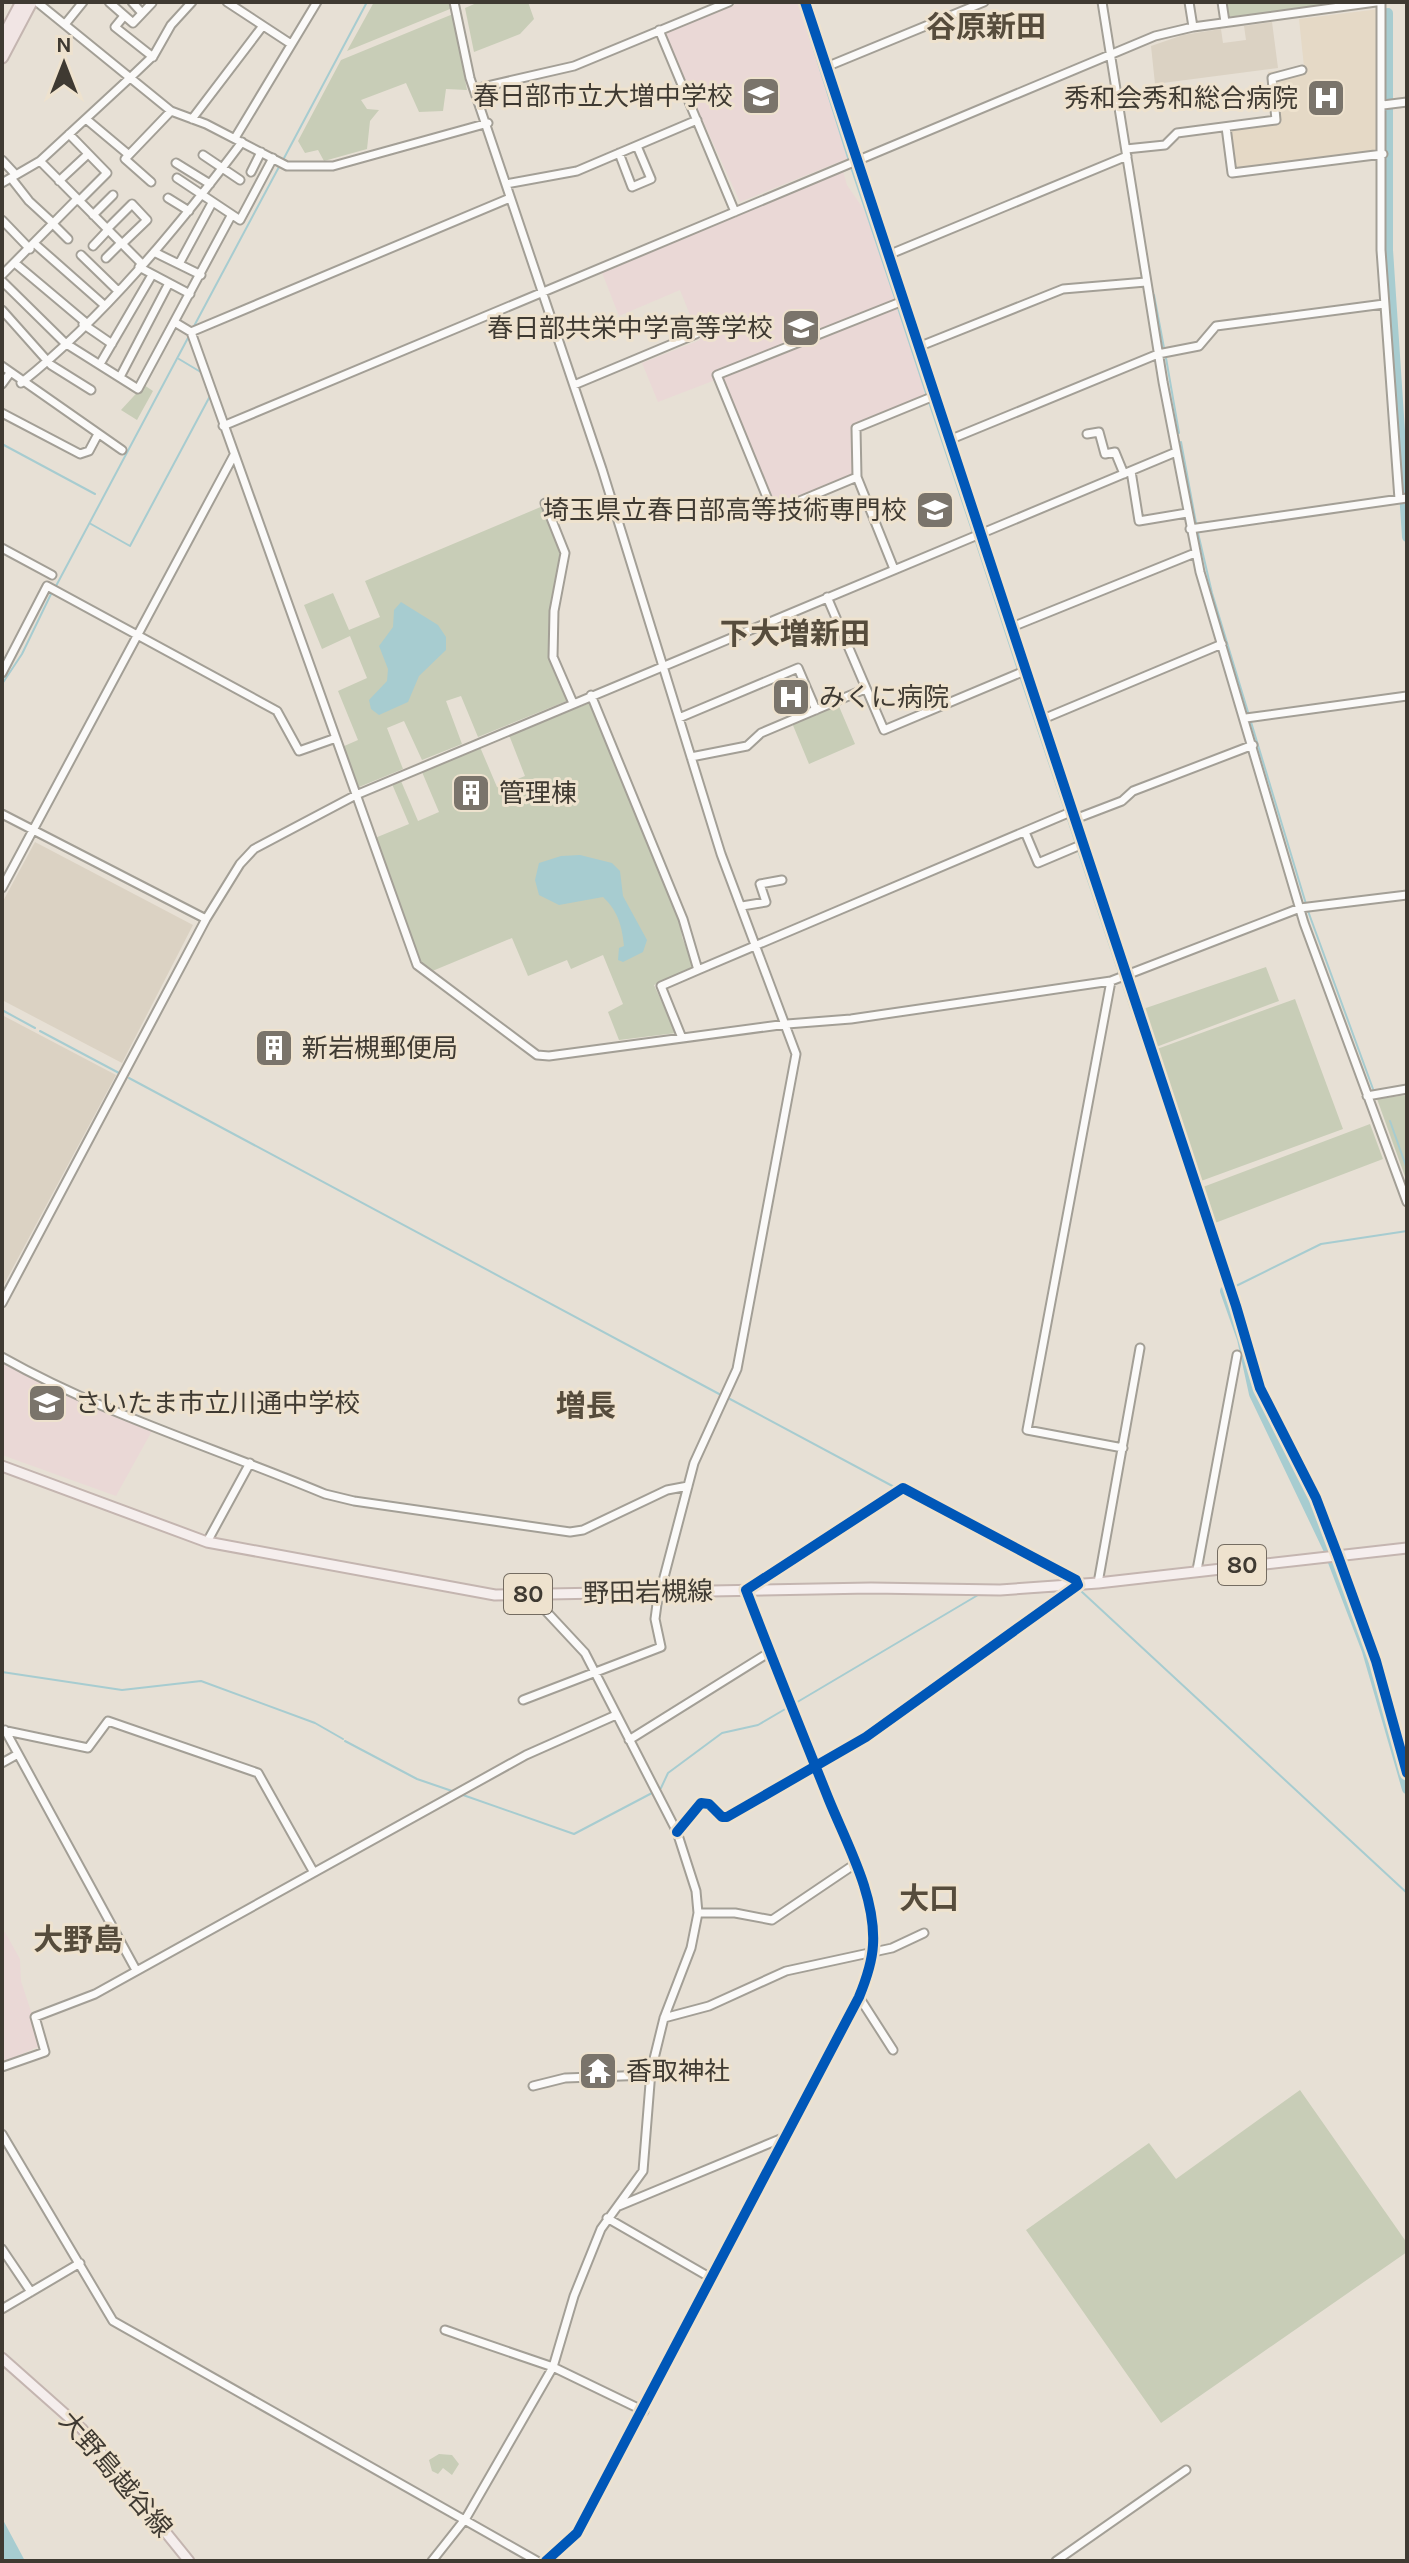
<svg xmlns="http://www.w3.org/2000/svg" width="1409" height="2563" font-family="Karla,'Noto Sans JP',sans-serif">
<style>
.built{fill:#e5d9c6}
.industrial{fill:#dbd2c3}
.education{fill:#ead8d6}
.green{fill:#c8cdb7}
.water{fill:#a7ccd0}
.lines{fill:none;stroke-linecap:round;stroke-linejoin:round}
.stream{stroke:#a7ccd0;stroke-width:2}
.river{stroke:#a7ccd0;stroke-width:10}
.minor-casing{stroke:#a39f96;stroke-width:11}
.major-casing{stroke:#c4b5b0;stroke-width:13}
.highway-casing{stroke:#c4b5b0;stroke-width:15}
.minor{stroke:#fbfaf9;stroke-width:7}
.major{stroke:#f5eeed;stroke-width:9}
.highway{stroke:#f1e5e4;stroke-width:11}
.cycleway-casing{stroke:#eee2ce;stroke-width:15}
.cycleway{stroke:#0057b8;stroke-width:10}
.labels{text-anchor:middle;stroke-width:6;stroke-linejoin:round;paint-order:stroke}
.shield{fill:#eee2ce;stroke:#746c61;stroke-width:2}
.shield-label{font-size:24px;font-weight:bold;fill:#3f3a32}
.poi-label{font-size:26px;fill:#3f3a32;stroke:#eee2ce;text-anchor:start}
.street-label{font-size:26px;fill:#3f3a32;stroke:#eee2ce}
.quarter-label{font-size:30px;font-weight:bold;fill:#564c3c;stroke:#eee2ce}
</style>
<rect width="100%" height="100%" fill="#e7e0d5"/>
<path class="built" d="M 1379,9 L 1380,150 L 1235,169 L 1231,129 L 1275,124 L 1268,72 L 1304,67 L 1299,19 Z"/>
<path class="industrial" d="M 1272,22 L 1278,68 L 1155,84 L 1151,46 L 1183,35 L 1221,29 L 1223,43 L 1246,40 L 1244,26 Z
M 35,842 L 193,925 L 122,1063 L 2,1000 L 2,903 Z
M 2,1015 L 116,1075 L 2,1288 Z"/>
<path class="education" d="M 741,2 L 803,2 L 849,158 L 740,202 L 663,34 Z
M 843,171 L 847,185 L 869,217 L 929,397 L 853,430 L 855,475 L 774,507 L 718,379 L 658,402 L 642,363 L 700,340 L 680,290 L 619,316 L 601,270 Z
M 2,1360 L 31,1376 L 153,1429 L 116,1496 L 2,1455 Z
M 5,1932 L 20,1959 L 21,1981 L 42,2045 L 2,2063 L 2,1934 Z"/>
<path class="green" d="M 374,2 L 450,2 L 450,9 L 347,51 Z
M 479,2 L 528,2 L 534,19 L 520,34 L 474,52 L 465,8 Z
M 1226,2 L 1354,2 L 1228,17 Z
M 453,14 L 467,90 L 446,89 L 443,111 L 419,112 L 406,83 L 361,100 L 367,109 L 379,110 L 370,121 L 367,149 L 324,161 L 318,150 L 305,153 L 298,141 L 341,60 Z
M 144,385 L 153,391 L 137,420 L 121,410 Z
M 543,506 L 564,554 L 552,657 L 569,700 L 478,737 L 461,696 L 446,701 L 462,744 L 422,760 L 404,721 L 387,728 L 403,769 L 359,787 L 342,747 L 358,740 L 338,691 L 367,678 L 350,636 L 322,649 L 304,605 L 333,593 L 349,630 L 380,617 L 365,581 Z
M 590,703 L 680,918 L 682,937 L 694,968 L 654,985 L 676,1033 L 619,1040 L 608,1012 L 623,1004 L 603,955 L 571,969 L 567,960 L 528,976 L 512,938 L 430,972 L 420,963 L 375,838 L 409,824 L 392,784 L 401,781 L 418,821 L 439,812 L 422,772 L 480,747 L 497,787 L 525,776 L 509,735 Z
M 838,704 L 855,744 L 809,764 L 792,723 Z
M 1266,967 L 1279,1001 L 1156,1047 L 1143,1009 Z
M 1295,999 L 1343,1129 L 1201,1181 L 1157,1049 Z
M 1407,1095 L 1407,1182 L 1377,1099 Z
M 1370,1124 L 1383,1159 L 1215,1223 L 1203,1187 Z
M 1300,2090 L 1407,2243 L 1407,2252 L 1161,2423 L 1026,2230 L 1149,2143 L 1176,2179 Z
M 439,2454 L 452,2455 L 459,2464 L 452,2475 L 443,2468 L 438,2474 L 432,2471 L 429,2460 Z"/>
<path class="water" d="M 401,602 L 438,625 L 446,637 L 446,650 L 419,676 L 408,702 L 379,715 L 371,709 L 369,700 L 387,681 L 388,669 L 379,646 L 393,627 L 394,610 Z
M 580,855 L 612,863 L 620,871 L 623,896 L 647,940 L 643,952 L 623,962 L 618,960 L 619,948 L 624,946 C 622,926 618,911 603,897 L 559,905 L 539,895 L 535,880 L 539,863 L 561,856 Z
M 2,2518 L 25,2561 L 2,2561 Z"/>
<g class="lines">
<path class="stream" d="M 799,2 L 849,161
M 283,160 L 367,2
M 851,167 L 896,301
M 489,211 L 506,203
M 1154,295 L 1164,348
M 898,308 L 927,396
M 193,328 L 280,165
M 1166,358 L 1179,433
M 179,359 L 204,374
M 929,402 L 973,533
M 1181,442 L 1196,523
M 2,444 L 95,494
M 91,524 L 130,546 L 210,396
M 1198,533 L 1212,593 L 1306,904
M 975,539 L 1018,670
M 56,586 L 189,336
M 1020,676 L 1065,810
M 2,684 L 22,654 L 51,594
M 1067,816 L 1076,844
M 1078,850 L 1119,973
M 1308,911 L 1373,1089
M 1121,979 L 1226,1291
M 2,1010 L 35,1028
M 40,1031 L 119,1073
M 129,1078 L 721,1395
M 1390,1121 L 1407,1169
M 1234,1287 L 1321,1244 L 1407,1231
M 730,1399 L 898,1489
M 1027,1558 L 1069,1581
M 1081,1591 L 1407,1893
M 1021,1593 L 1062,1591
M 2,1672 L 122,1690 L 201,1681 L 315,1723 L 343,1739
M 794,1704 L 978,1595 L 990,1594
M 345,1741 L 417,1779 L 452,1791
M 661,1788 L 668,1773 L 722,1733 L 758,1725 L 787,1708
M 463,1795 L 574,1834 L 652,1793"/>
<path class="river" d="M 1388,13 L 1388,250 L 1407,537
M 1225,1291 L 1242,1339 L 1254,1394 L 1330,1553
M 1333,1562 L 1367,1651 L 1407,1789"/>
<defs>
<path id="minor" d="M 37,2 L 171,111 L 206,124 L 287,166 L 333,166 L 488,123
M 109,2 L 133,23 L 152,3
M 132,2 L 142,13
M 227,2 L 291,44
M 454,2 L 470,78 L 602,469 L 721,854 L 796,1054 L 737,1369 L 694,1463 L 657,1604 L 655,1619 L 661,1647 L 523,1700
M 805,2 L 1236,1306 L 1260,1388 L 1316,1498 L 1338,1556 L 1376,1661 L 1407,1773
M 1102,2 L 1163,382 L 1200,572 L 1304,923 L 1407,1202
M 1189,2 L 1193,27
M 1222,2 L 1225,22
M 1381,2 L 1381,250 L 1399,499
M 124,16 L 115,27 L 153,57
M 66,23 L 83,2
M 659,30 L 735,212
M 826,67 L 984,2
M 474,89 L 574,66 L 729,2
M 1383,105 L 1407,102
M 86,119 L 129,155
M 192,119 L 262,27
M 1226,127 L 1232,173 L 1383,154
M 69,134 L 107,173 L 79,201
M 235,138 L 317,2
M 1126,149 L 1165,145 L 1177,133 L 1276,120 L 1272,78 L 1302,70
M 619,153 L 632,187 L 651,179 L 637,146
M 203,155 L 240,180
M 2,160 L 16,175
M 40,161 L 142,264
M 176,163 L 210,184
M 251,172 L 261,152
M 11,178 L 29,201 L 54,224
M 177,178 L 240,220 L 273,158
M 59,181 L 88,154
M 151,182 L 125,159 L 171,111
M 2,183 L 40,161 L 132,76 L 154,55 L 171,25 L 192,2
M 506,184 L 577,171 L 697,120
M 168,198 L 189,211
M 93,215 L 113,195
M 2,220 L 30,249
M 53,224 L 68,239
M 107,229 L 132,204 L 147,220 L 122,244
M 35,244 L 103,304
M 93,246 L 108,230
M 154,252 L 201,275
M 81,255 L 117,290
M 888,255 L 1127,156
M 106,258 L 121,243
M 16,264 L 85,322
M 179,264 L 212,203
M 139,267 L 190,294
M 2,275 L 77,199
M 2,281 L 65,343 L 138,389 L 231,216
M 903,301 L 717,375 L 773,512 L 857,477 L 856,428 L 934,396
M 2,310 L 51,365 L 91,390
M 176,323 L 191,332 L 417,965 L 537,1055 L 549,1056 L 787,1024 L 851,1019 L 1111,981 L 1300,908 L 1407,895
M 83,324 L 112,344
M 191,332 L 510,198
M 918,347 L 1063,289 L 1146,282
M 100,364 L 152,275
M 2,366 L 122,450
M 120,377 L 169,283
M 21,383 C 104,317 178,227 242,142
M 2,384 L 10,373
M 574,385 L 696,334
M 2,413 L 80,454 L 89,451 L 98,434
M 223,426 L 1155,36 L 1193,27 L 1376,2
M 1087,434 L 1099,432 L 1105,454 L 1115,452 L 1124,474
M 949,440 L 1158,354 L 1199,346 L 1216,326 L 1384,304
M 1131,471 L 1139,521 L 1187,513
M 857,477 L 894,569
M 545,503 L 565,553 L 554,611 L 553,657 L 573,703
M 1190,529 L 1407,498
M 2,548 L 52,575
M 827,597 L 884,730 L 1027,670
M 1012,627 L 1195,553
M 2,673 L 47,586 L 277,711 L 299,751 L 336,738
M 591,695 L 683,919 L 698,970 L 661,986 L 682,1038
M 679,718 L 798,668 L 816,710
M 1246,718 L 1407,696
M 1043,719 L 1222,644
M 691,757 L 747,746 L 761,733 L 865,689
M 2,814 L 206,919
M 1075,819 L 1122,801 L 1133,791 L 1253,745
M 1025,832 L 1038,863 L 1083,844
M 2,888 L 234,455
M 742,906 L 766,902 L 760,884 L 782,880
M 698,970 L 1073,811
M 1111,981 L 1027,1430 L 1123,1448
M 1367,1096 L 1407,1089
M 2,1303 L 206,919 L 240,864 L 254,849 L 356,795 L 1176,452
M 2,1357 C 103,1414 218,1449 325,1494 L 354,1501 L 570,1532 L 583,1530 L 667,1490 L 688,1486
M 207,1542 L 250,1463
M 1197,1570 L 1237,1355
M 1098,1583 L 1140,1348
M 2,1730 L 88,1748 L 108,1721 L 258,1773 L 313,1871
M 5,1730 L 136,1970
M 629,1740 L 770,1652
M 2,1763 L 18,1754
M 698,1913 L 735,1913 L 772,1920 L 855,1864
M 859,1997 L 893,2050
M 664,2018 L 709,2006 L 786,1971 L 892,1948 L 924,1933
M 2,2067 L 45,2052 L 35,2017 L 95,1994 L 526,1755 L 616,1715
M 533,2086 L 565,2078 L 650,2075
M 2,2134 L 113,2321 L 537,2561
M 619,2206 L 785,2137
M 607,2218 L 711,2278
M 2,2249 L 31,2292
M 2,2309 L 80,2263
M 445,2330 L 553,2367 L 644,2411
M 432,2561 L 466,2518 L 553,2367 L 574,2296 L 601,2229 L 643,2171 L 651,2071 L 664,2018 L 691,1948 L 698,1913 L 696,1891 L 677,1832 L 585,1653 L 530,1594
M 546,2561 L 577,2533 L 859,1997 C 866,1980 872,1963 873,1945 C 876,1896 847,1844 829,1800 C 801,1730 773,1661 746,1590 L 903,1488 L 1076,1580 L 1078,1585 L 866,1737 L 727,1817 L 722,1817 L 709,1804 L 701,1803 L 677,1832
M 1056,2561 L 1186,2470"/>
<path id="major" d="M 2,1466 L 207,1542 L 495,1595 L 871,1588 L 1000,1590 L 1098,1583 L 1407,1548
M 2,2358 L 82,2429 L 189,2561"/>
<path id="highway" d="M 2,40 L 22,2
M 2,57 L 31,2"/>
</defs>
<use href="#minor" class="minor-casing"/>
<use href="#major" class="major-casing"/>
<use href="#highway" class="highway-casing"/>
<use href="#minor" class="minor"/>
<use href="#major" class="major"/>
<use href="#highway" class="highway"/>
<defs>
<path id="cycleway" d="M 805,2 L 1236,1306 L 1260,1388 L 1316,1498 L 1338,1556 L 1376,1661 L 1407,1773
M 546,2561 L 577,2533 L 859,1997 C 866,1980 872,1963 873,1945 C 876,1896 847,1844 829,1800 C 801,1730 773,1661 746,1590 L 903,1488 L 1076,1580 L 1078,1585 L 866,1737 L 727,1817 L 722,1817 L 709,1804 L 701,1803 L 677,1832"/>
</defs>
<use href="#cycleway" class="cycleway-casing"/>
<use href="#cycleway" class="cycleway"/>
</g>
<defs>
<symbol id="school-square" viewBox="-11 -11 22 22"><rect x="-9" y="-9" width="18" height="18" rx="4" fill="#7a746b" stroke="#eee2ce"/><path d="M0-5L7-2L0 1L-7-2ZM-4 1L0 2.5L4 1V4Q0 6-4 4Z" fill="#fff"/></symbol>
<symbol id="hospital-square" viewBox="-11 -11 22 22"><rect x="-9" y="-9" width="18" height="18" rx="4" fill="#7a746b" stroke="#eee2ce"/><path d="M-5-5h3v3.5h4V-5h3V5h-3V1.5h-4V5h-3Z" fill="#fff"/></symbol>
<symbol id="university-square" viewBox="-11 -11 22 22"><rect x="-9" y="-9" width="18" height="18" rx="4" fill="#7a746b" stroke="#eee2ce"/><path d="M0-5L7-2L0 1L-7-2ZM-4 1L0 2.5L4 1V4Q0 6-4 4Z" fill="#fff"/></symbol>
<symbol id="building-square" viewBox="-11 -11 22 22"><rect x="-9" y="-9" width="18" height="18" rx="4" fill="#7a746b" stroke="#eee2ce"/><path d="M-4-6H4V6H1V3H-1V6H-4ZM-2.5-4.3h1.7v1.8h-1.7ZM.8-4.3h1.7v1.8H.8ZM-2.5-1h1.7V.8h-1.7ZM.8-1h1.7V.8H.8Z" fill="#fff"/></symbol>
<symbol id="temple-square" viewBox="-11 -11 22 22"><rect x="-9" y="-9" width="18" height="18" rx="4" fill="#7a746b" stroke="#eee2ce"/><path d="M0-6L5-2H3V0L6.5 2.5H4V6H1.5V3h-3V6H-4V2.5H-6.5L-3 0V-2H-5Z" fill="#fff"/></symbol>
</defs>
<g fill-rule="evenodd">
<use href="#school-square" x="739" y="74" width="44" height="44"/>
<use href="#hospital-square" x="1304" y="76" width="44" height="44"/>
<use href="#school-square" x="779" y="306" width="44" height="44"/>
<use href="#university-square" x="913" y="488" width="44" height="44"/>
<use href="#hospital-square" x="769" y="675" width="44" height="44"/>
<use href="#building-square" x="449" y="771" width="44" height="44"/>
<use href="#building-square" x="252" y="1026" width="44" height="44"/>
<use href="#school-square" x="25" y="1381" width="44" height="44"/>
<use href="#temple-square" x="576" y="2049" width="44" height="44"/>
</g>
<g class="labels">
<g class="shield">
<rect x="1218" y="1545" width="48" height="40" rx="6"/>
<rect x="504" y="1574" width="48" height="40" rx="6"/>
</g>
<g class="shield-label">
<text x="1242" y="1573">80</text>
<text x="528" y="1602">80</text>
</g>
<g class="poi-label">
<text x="733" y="105" text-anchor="end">春日部市立大増中学校</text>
<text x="1298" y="107" text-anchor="end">秀和会秀和総合病院</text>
<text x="773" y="337" text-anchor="end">春日部共栄中学高等学校</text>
<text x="907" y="519" text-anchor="end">埼玉県立春日部高等技術専門校</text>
<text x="819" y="706">みくに病院</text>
<text x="499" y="802">管理棟</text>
<text x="302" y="1057">新岩槻郵便局</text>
<text x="75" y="1412">さいたま市立川通中学校</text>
<text x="626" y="2080">香取神社</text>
</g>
<g class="street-label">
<text transform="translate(648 1592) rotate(-1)" y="9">野田岩槻線</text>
<text transform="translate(116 2474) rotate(49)" y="9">大野島越谷線</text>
</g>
<g class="quarter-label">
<text x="986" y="37">谷原新田</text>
<text x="795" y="644">下大増新田</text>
<text x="586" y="1416">増長</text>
<text x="929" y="1909">大口</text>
<text x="78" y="1950">大野島</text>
</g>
</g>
<rect width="1409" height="2563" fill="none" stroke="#3f3a32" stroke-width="8"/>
<g transform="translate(64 64)" stroke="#eee2ce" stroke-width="6" paint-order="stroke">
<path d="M0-6L14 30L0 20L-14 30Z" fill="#3f3a32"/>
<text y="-12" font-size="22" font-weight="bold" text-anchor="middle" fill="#3f3a32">N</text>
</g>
</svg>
